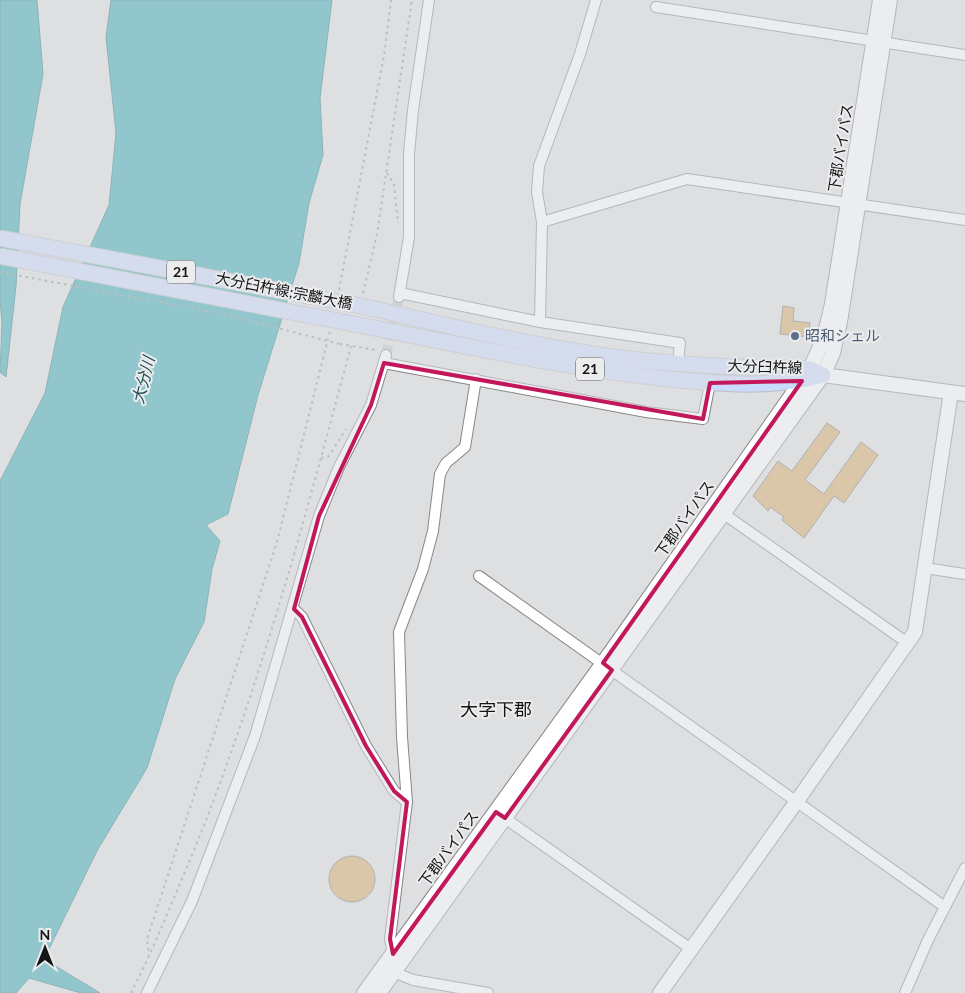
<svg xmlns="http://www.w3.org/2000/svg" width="965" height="993" font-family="Lato,'Noto Sans JP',sans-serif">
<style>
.water{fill:#36acb2;stroke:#2c7f83}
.building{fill:#d8a965;stroke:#797876}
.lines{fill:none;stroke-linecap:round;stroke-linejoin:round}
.street-tunnel{stroke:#bfc1c3;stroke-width:10;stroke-dasharray:10 5;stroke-linecap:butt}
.street-casing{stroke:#868789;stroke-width:12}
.secondary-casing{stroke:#868789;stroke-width:16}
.primary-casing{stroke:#bdbdbe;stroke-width:17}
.path{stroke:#959698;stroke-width:2;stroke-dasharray:2.5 4;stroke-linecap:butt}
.street{stroke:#fff;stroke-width:10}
.secondary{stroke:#fff;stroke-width:14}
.primary{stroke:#cadafb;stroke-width:15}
.primary-bridge-casing{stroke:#bdbdbe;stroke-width:17;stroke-linecap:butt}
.path-bridge{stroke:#959698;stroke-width:2;stroke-dasharray:2.5 4;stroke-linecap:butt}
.primary-bridge{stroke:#cadafb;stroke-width:15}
.marked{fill:none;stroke:#c2185b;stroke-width:4;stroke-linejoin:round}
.service-dot{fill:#5c6f8a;stroke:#ebecee;stroke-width:2}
.labels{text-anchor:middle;stroke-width:4;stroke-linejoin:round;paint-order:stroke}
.shield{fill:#ebecee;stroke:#555657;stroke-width:1}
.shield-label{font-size:14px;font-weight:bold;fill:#151516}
.street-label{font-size:15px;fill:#151516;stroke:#ebecee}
.service-label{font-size:15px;fill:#4e5e75;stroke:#ebecee;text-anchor:start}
.water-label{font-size:16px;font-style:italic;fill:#215255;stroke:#ebecee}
.quarter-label{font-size:18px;fill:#151516;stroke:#ebecee}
</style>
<rect width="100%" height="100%" fill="#dddfe1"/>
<path class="water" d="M 0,0 L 37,0 L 43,74 L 20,204 L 16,286 L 6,377 L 0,372 L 2,322 L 0,301 Z
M 111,0 L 332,0 L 320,98 L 323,155 L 309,203 L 299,263 L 258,395 L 228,514 L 206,525 L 220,541 L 212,569 L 204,622 L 175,679 L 147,768 L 98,849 L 44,959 L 100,993 L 81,993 L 29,978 L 16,993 L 0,993 L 0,481 L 45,393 L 63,307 L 109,205 L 116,133 L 106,37 Z"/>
<path class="building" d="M 783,306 L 794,308 L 793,321 L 810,323 L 809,337 L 780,334 Z
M 827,423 L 840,432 L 805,480 L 824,494 L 861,442 L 878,455 L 844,503 L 834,496 L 804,538 L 782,520 L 784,517 L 770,507 L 768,511 L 753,496 L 778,461 L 792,471 Z
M329 879a23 23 0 1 1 46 0a23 23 0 1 1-46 0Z"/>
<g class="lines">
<path class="street-tunnel" d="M 386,355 L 399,297"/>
<defs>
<path id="street" d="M 656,7 L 965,55
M 542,222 L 687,179 L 965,220
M 400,293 L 540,322 L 680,343 L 678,363
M 399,297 L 409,237 L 409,154 L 413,110 L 429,0
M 540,322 L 542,222 L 537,192 L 539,166 L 580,54 L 596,0
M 384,363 L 646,412 L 703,419 L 710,383
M 724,514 L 909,644
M 925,568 L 965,574
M 479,576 L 945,907
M 294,609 L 302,617 L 366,746 L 394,791 L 407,802
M 499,814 L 691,949
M 393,954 L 390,939 L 407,802 L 402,737 L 399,632 L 423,569 L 433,531 L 440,474 L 446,463 L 465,447 L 476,379
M 394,972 L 413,980 L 488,993
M 147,993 L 192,901 L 255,736 L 319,516 L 339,467 L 371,405 L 386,355
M 905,993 L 928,940 L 965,868"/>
<path id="secondary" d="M 823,375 L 965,394
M 364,993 L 603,663 L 810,369 L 824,338 L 832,304 L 880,0
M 379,993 L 823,375 L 833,353 L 840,322 L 890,0
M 660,993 L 797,801 L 915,632 L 951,392"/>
<path id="primary" d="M 361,306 C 447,325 534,347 621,358 C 684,366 747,367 810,369 L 823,375
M 359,325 C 462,345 565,368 669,379 C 721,384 772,389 823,375"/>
</defs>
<use href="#street" class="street-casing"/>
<use href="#secondary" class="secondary-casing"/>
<use href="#primary" class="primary-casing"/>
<path class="path" d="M 387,173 L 394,184 L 398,223
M 339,290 L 384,56 L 391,0
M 363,293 L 377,234 L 412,0
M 340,344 L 376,350
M 321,458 L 329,456 L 346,429
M 149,957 L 147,939 L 277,542 L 330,331
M 131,993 C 150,956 166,917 182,879 C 255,707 303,526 351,346"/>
<use href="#street" class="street"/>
<use href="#secondary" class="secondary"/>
<use href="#primary" class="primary"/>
<defs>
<path id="primary-bridge" d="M 0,238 L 361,306
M 0,256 L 359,325"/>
</defs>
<use href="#primary-bridge" class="primary-bridge-casing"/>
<path class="path-bridge" d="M 0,272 L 227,315 L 340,344"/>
<use href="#primary-bridge" class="primary-bridge"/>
</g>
<path d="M0 0H965V993H0ZM 384,363 L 703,419 L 710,383 L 802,381 L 603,663 L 612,670 L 505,818 L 496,812 L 393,954 L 390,939 L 407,802 L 394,791 L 366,746 L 302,617 L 294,609 L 319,516 L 371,405 Z" fill="#dddfe1" fill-opacity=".55" fill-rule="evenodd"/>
<path class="marked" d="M 384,363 L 703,419 L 710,383 L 802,381 L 603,663 L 612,670 L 505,818 L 496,812 L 393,954 L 390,939 L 407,802 L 394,791 L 366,746 L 302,617 L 294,609 L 319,516 L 371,405 Z"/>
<circle class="service-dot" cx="795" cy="336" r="5"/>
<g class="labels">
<g class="shield">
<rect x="167" y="260.5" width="28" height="23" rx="4"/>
<rect x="576" y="357.5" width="28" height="23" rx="4"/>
</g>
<g class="shield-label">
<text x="181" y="277">21</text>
<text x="590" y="374">21</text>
</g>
<g class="street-label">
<text transform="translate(841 148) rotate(-81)" y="5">下郡バイパス</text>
<text transform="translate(284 291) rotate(11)" y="5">大分臼杵線;宗麟大橋</text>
<text transform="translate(765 367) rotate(2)" y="5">大分臼杵線</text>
<text transform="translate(685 519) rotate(-55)" y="5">下郡バイパス</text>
<text transform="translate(449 849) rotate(-54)" y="5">下郡バイパス</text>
</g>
<g class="service-label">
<text x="805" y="341">昭和シェル</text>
</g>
<g class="water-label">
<text transform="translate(143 380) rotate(-76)" y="6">大分川</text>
</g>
<g class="quarter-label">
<text x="496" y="716">大字下郡</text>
</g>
</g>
<g transform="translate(45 948)" stroke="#ebecee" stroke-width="4" paint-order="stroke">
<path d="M0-4L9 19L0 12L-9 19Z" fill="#151516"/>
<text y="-8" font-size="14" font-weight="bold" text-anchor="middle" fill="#151516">N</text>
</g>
</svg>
